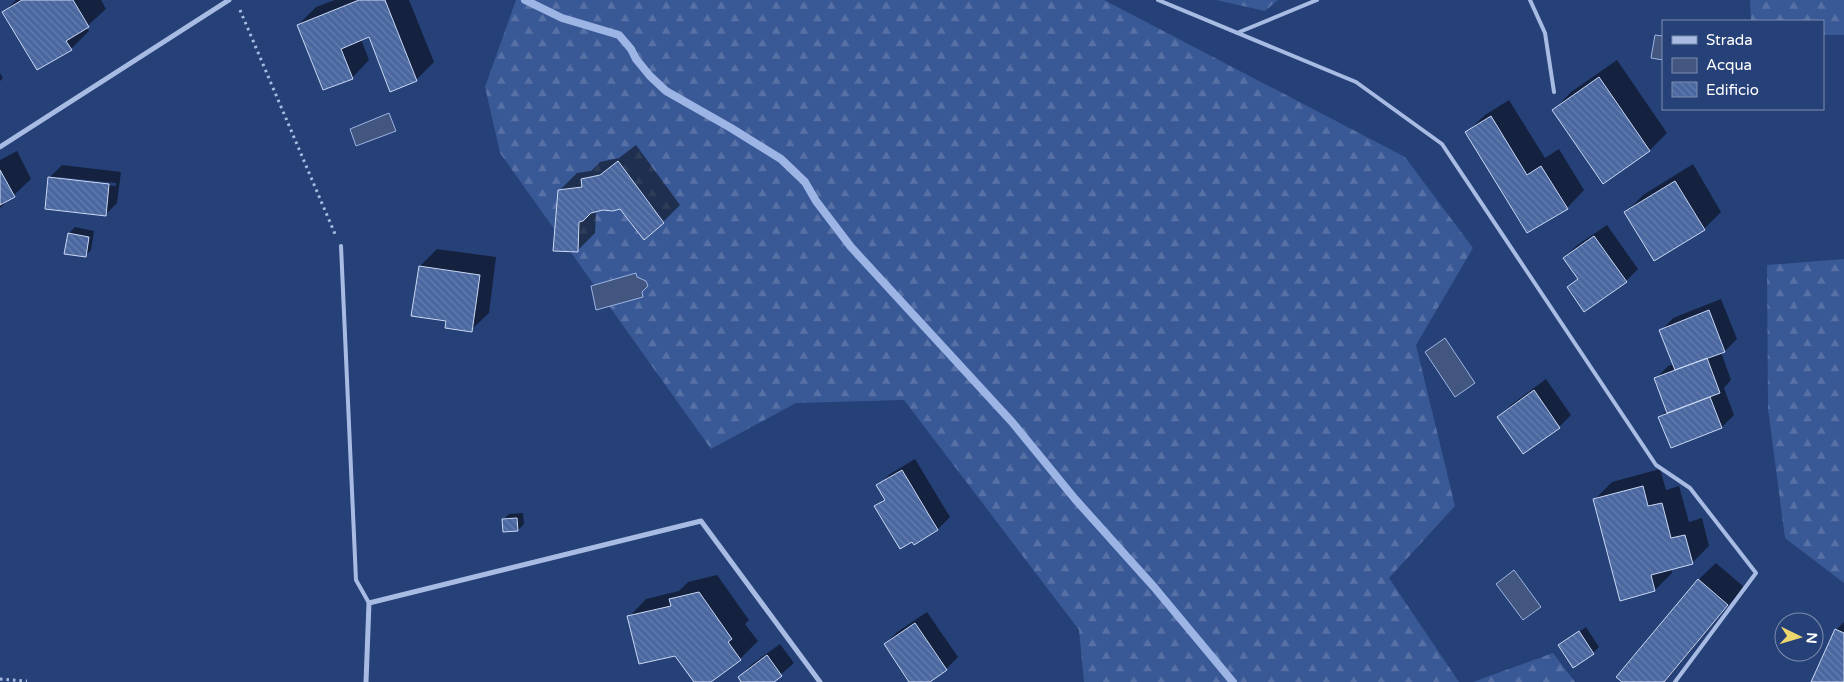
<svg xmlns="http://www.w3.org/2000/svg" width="1844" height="682" font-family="'Varela Round',sans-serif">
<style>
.forest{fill:url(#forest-firs)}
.water{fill:#42567f;stroke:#9cb5e4}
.shadow{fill:#0007;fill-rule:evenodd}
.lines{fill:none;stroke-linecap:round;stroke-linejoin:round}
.stream{stroke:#9cb5e4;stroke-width:8}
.building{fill:url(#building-back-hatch);stroke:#cad8f3}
.path{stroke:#a8bce3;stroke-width:3;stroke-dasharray:2.5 4;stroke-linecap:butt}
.service{stroke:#a8bce3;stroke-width:4}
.minor{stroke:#a8bce3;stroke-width:5}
</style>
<defs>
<pattern id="forest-firs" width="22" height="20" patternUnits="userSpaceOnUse" patternTransform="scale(1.25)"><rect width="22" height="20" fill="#395896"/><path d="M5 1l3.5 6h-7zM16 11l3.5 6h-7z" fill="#5771a6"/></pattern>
<pattern id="building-back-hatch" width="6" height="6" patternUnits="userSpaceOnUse" patternTransform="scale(1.25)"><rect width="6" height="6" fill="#4a67a0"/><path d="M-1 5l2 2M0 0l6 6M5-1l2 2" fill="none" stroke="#657eae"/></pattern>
</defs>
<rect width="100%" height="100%" fill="#264078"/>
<path class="forest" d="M 516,0 L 1104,0 L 1405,157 L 1473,248 L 1416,345 L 1455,506 L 1389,578 L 1459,682 L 1084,682 L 1079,630 L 904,400 L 796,403 L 711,449 L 500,153 L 485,87 Z
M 1216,0 L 1278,0 L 1265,11 Z
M 1750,0 L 1844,0 L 1844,35 L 1823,35 L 1823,21 L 1751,21 Z
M 1844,259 L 1844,583 L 1785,538 L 1768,409 L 1767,265 Z
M 1553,653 L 1575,682 L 1473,682 Z"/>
<path class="water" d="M 1655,35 L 1663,36 L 1663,60 L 1651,58 Z
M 389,113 L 396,131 L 356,146 L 350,129 Z
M 636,273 L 637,277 L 646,281 L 648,286 L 642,292 L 643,297 L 596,310 L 591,286 Z
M 1445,338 L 1475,383 L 1455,397 L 1425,352 Z
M 1514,570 L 1541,607 L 1523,620 L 1496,584 Z"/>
<path class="shadow" d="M 16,0 L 101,0 L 106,9 L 86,27 L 89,31 L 71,49 L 38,68 L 4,12 Z
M 335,0 L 409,0 L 434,62 L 416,80 L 370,36 L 361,39 L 369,60 L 352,78 L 298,25 L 316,7 Z
M 1617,60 L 1667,133 L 1650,150 L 1604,182 L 1554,110 L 1571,92 Z
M 0,73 L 3,78 L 0,81 Z
M 1509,100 L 1545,158 L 1559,149 L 1584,190 L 1567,208 L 1467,132 L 1485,115 Z
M 636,145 L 680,205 L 663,222 L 621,207 L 596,210 L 595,233 L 577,251 L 559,191 L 577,173 L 591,171 L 600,162 L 619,158 Z
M 17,151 L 31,179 L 0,208 L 0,160 Z
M 1693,164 L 1721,212 L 1704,229 L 1626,212 L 1643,195 Z
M 62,165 L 121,172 L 117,203 L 105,215 L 49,178 ZM 58,177 L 116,183 L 116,186 L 58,179 Z
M 1607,225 L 1638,269 L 1626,281 L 1569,287 L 1578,278 L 1564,258 L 1576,246 Z
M 75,227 L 94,231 L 91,250 L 85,256 L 69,233 Z
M 437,249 L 496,257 L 489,313 L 471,330 L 447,319 L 420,266 Z
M 1721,299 L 1737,339 L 1725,351 L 1721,352 L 1731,380 L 1724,388 L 1734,415 L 1722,427 L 1672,447 L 1660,418 L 1667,410 L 1656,378 L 1668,366 L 1674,364 L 1661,331 L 1673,318 Z
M 1546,379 L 1571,415 L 1559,427 L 1499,417 L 1511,405 Z
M 915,459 L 950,517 L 938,529 L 876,507 L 885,498 L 878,486 L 890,474 Z
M 1660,469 L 1666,490 L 1679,486 L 1689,522 L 1702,518 L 1709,546 L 1692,563 L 1671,569 L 1672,573 L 1655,590 L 1594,500 L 1612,482 Z
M 523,513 L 524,524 L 518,530 L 504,531 L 503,520 L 509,514 Z
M 1716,563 L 1744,587 L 1665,682 L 1624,682 L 1698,580 Z
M 717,575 L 749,620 L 745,624 L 758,641 L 740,659 L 709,682 L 695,682 L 675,654 L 629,617 L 646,599 L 679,591 L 688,582 Z
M 927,612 L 958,657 L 946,669 L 928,682 L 911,682 L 885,644 L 897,632 Z
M 1844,622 L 1844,682 L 1812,682 L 1836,630 Z
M 1586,627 L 1599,647 L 1593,653 L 1560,645 Z
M 780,644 L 794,663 L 772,682 L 743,682 L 739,677 L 751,665 Z"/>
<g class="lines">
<path class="stream" d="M 525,0 L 562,18 L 619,35 L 631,49 L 636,59 L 650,76 L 666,91 L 731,128 L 781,159 L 805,182 L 816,201 L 851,247 L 1012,422 L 1075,499 L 1154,587 L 1233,682"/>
</g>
<path class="building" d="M 22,0 L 73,0 L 89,27 L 66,41 L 72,50 L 37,70 L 2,12 Z
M 359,0 L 385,0 L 417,81 L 390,92 L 369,37 L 341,49 L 353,79 L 323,90 L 297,25 Z
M 1599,77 L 1650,151 L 1603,184 L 1552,110 Z
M 1491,116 L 1527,175 L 1541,166 L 1568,209 L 1527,233 L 1465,132 Z
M 618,161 L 664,223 L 644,240 L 620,209 L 613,211 L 603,210 L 591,213 L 583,221 L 579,222 L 578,252 L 553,251 L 558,190 L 582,187 L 581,179 L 600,175 Z
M 0,170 L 15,197 L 0,205 Z
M 48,177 L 109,184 L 106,216 L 45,209 Z
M 1675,181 L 1705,230 L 1654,261 L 1624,212 Z
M 68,233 L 89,237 L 86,257 L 64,254 Z
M 1594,236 L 1627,282 L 1584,312 L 1567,287 L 1578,279 L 1563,258 Z
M 419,266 L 480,275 L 472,332 L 445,328 L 446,321 L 411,316 Z
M 1709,310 L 1725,352 L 1675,370 L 1659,330 Z
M 1707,358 L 1720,393 L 1667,413 L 1654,378 Z
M 1534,390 L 1560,428 L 1523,454 L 1497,417 Z
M 1710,397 L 1722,428 L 1671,448 L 1658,417 Z
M 902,470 L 938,530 L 914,545 L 912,542 L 900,549 L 874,506 L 885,500 L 876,485 Z
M 1643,486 L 1648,506 L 1662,503 L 1671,538 L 1685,535 L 1693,564 L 1651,575 L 1655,591 L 1620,601 L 1593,499 Z
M 517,518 L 518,531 L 503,532 L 502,519 Z
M 1698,579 L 1728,605 L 1664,682 L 1622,682 L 1616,677 Z
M 699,592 L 732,639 L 728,642 L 741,660 L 711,682 L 694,682 L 675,656 L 639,664 L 627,616 L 671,606 L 669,599 Z
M 915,623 L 947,670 L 930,682 L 909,682 L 884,644 Z
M 1835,629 L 1844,633 L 1844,682 L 1811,682 Z
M 1579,631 L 1594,654 L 1573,668 L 1558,645 Z
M 767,655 L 782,676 L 774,682 L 741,682 L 738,677 Z"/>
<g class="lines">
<path class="path" d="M 240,10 L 335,234
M 0,679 L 27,681"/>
<path class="service" d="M 1158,0 L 1356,82 L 1442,144 L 1656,465 L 1690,488 L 1756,573 L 1675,682
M 1530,0 L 1545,33 L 1554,92
M 1237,33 L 1317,0
M 341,246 L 356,580 L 369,603"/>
<path class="minor" d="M 0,147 L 229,0
M 366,682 L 369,603 L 701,521 L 820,682"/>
</g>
<rect x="1662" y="20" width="162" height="90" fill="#264078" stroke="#7d8cae"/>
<rect x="1672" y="36" width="25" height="8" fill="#a8bce3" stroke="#7d8cae"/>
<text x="1706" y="45" font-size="15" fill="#ffffff">Strada</text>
<rect x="1672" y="58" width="25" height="15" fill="#42567f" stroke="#7d8cae"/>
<text x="1706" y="70" font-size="15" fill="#ffffff">Acqua</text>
<rect x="1672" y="82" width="25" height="15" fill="url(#building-back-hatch)" stroke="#7d8cae"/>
<text x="1706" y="95" font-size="15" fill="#ffffff">Edificio</text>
<g transform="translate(1799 637) rotate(95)"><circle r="24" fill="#264078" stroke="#7d8cae"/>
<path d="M0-4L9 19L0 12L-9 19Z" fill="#ecd66d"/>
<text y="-8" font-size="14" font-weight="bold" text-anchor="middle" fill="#ffffff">N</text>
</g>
</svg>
